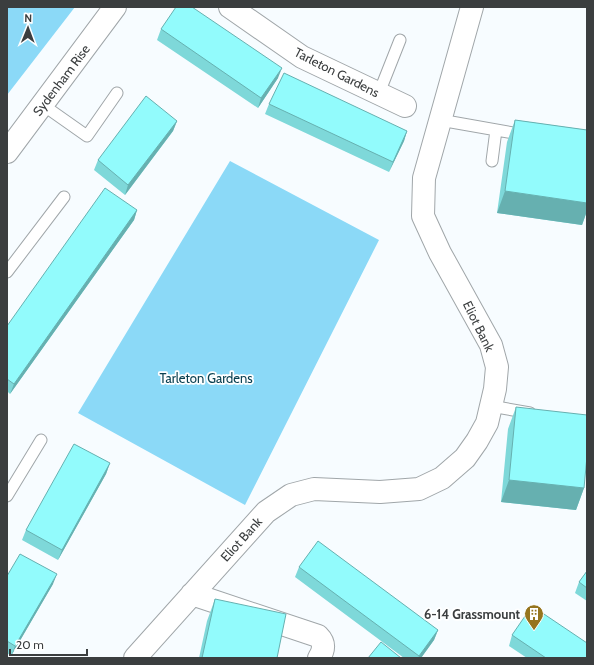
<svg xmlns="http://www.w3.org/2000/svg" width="594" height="665" font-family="Cabin,sans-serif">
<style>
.green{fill:#8bd9f7}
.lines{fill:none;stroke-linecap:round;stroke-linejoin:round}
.lane-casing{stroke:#a0a6a9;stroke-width:13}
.street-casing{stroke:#a0a6a9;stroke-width:24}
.lane{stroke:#fff;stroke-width:11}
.street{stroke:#fff;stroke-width:22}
.wall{fill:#7ed8d9}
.shaded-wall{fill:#66b0b0}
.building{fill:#92fbfc;stroke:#66b0b0}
.labels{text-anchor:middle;stroke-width:3.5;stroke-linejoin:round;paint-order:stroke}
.street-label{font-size:13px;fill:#3b3e3f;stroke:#fff}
.park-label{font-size:13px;fill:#094051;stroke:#fff}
.poi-label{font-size:13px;font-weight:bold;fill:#3b3e3f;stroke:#fff;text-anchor:end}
</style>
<rect width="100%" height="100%" fill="#f7fcff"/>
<path class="green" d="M 7,7 L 75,7 L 7,95 Z
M 230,161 L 379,240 L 245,505 L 78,413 Z"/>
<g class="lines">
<defs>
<path id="lane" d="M 379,93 L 400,40
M 43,105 L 87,136 L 117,93
M 440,120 L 525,135
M 492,161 L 496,130
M 7,272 L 64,197
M 491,406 L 530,413
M 7,496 L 41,440"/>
<path id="street" d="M 230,7 L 302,57 L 405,106
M 7,152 L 115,7
M 192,594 L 318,636 C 325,643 324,650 319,658
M 135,658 L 266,512 L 291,495 L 314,489 L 380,492 L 419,489 L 442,478 L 465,458 L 477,441 L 487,423 L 495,389 L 497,367 L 491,345 L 440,253 L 423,216 L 424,178 L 472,7"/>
</defs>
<use href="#lane" class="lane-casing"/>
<use href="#street" class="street-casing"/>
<use href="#lane" class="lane"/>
<use href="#street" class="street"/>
</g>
<path class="wall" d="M 161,29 L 278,78 L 258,108 L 157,40 Z
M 269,104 L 407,131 L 404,141 L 389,172 L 265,114 Z
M 515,120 L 587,130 L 587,211 L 582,225 L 497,213 L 507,142 Z
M 177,121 L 173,131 L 125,195 L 94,170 L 98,160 Z
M 137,210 L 134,220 L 10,394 L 7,391 L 7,326 Z
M 516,407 L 584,488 L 576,510 L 501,502 L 508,429 Z
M 110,463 L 106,474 L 58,560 L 22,540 L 26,530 Z
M 299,567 L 438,630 L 434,640 L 421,658 L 404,658 L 295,577 Z
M 587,571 L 587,601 L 575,593 L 579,582 Z
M 7,576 L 53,584 L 11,656 L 7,653 Z
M 215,599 L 277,658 L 199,658 L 207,621 Z
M 512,635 L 587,658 L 527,658 L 509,646 Z"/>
<path class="shaded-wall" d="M 282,68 L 278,78 L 258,108 L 261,98 Z
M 177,121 L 173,131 L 125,195 L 128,185 Z
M 407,131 L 404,141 L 389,172 L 393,162 Z
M 505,191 L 587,203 L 587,211 L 582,225 L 497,213 Z
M 137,210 L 134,220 L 10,394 L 14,384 Z
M 110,463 L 106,474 L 58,560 L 62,550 Z
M 509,480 L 584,488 L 576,510 L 501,502 Z
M 57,574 L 53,584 L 11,656 L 15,646 Z
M 438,630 L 434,640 L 421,658 L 418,658 L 419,656 Z"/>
<path class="building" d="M 176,7 L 192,7 L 282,68 L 261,98 L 161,29 Z
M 284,73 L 407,131 L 393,162 L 269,104 Z
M 146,96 L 177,121 L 128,185 L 98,160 Z
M 515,120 L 587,130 L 587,203 L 505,191 Z
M 105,188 L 137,210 L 14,384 L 7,379 L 7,326 Z
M 516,407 L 587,415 L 587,456 L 584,488 L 509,480 Z
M 74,444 L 110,463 L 62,550 L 26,530 Z
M 318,541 L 438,630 L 419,656 L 299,567 Z
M 20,554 L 57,574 L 15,646 L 7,641 L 7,576 Z
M 587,571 L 587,588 L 579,582 Z
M 215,599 L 286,614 L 277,658 L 202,658 Z
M 532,606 L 587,643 L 587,658 L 546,658 L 512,635 Z
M 381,642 L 401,658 L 368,658 Z"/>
<defs>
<symbol id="building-pin" viewBox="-11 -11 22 30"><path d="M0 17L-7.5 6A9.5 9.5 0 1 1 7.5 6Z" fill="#96751e" stroke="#fff"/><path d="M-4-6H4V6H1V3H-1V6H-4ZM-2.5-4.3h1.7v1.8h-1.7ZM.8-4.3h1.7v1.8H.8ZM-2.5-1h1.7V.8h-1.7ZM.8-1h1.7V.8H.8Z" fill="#fff"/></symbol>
</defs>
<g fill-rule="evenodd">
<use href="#building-pin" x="523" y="603" width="22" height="30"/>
</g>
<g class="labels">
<g class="street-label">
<text transform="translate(337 72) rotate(27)" y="5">Tarleton Gardens</text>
<text transform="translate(61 80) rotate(-53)" y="5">Sydenham Rise</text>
<text transform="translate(479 326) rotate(64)" y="5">Eliot Bank</text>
<text transform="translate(241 539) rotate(-48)" y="5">Eliot Bank</text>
</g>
<g class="park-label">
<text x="206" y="383">Tarleton Gardens</text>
</g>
<g class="poi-label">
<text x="520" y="619">6-14 Grassmount</text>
</g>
</g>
<rect width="594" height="665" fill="none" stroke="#3b3e3f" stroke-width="16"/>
<g transform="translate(28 28) rotate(1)" stroke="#ffffff" stroke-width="3" paint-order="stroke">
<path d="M0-3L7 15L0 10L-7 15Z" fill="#3b3e3f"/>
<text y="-6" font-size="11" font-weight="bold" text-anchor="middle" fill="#3b3e3f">N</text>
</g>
<path d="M10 649v6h77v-6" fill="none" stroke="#3b3e3f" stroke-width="2"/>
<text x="16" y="649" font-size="12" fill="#3b3e3f" stroke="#ffffff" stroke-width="3" paint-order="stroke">20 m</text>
</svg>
